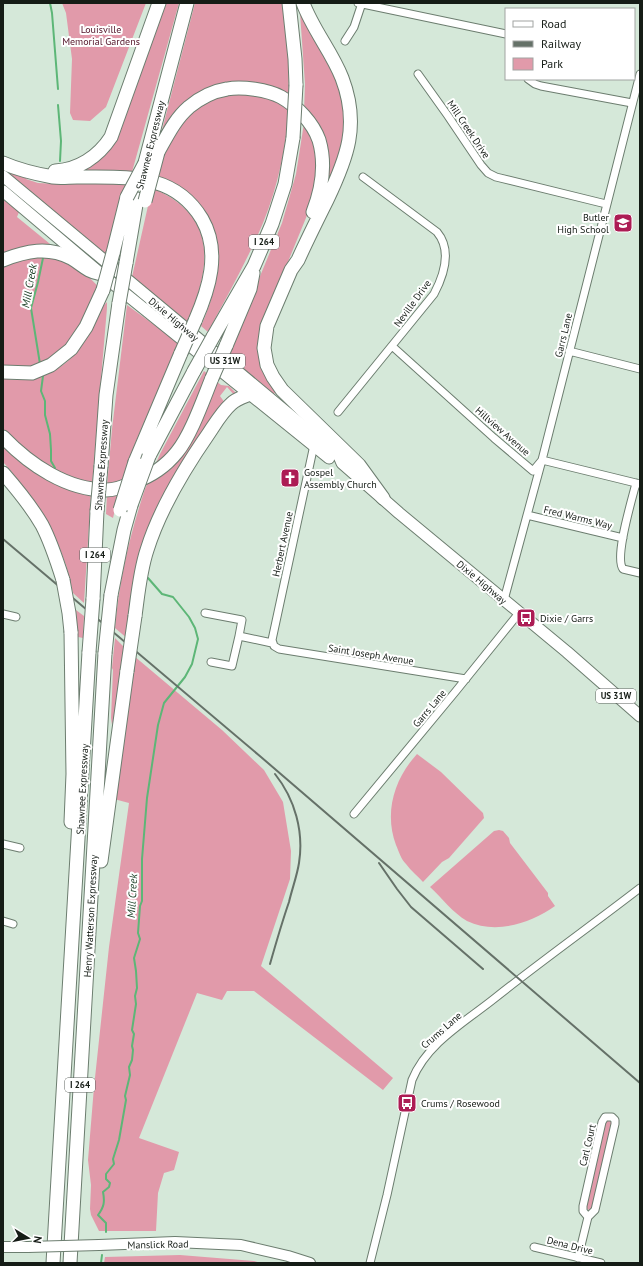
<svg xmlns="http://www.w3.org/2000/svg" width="643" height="1266" font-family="'PT Sans',sans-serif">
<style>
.green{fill:#e19aaa}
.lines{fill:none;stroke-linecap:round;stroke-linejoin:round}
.stream{stroke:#5db677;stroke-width:2}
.minor-casing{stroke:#6c7d6f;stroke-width:9}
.secondary-casing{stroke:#6c7d6f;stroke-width:12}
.primary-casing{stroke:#6c7d6f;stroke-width:13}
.motorway-casing{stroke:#6c7d6f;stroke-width:15}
.minor{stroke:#fff;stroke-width:7}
.secondary{stroke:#fff;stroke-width:10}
.primary{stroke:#fff;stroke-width:11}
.motorway{stroke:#fff;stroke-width:13}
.rail{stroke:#657168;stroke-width:2}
.secondary-bridge-casing{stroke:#6c7d6f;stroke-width:12;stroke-linecap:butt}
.motorway-bridge-casing{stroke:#6c7d6f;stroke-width:15;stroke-linecap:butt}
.secondary-bridge{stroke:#fff;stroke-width:10}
.motorway-bridge{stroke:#fff;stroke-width:13}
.labels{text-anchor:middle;stroke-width:4;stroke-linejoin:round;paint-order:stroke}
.shield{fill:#fff;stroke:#5b605c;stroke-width:1}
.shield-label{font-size:9px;font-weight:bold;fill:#151c16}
.park-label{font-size:10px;fill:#521328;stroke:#fff}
.street-label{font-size:10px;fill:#151c16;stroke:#fff}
.poi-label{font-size:10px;fill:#151c16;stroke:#fff;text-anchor:start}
.water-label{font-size:11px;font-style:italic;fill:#183d23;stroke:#fff}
</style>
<rect width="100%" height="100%" fill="#d5e8d9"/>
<path class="green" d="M 62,3 L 146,3 L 106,107 L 90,121 L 73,120 L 70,113 L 72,59 L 66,13 Z
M 163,3 L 179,3 L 132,172 L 87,170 L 83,169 L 102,155 Z
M 195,3 L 283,3 L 288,44 L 289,98 L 232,84 L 165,131 L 162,130 Z
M 300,13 L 302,13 L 344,92 L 345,141 L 327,186 L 304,111 L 305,84 Z
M 241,92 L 276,100 L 289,108 C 286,147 278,187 263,223 C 247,261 227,296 208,332 L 201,326 C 229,265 227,201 155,175 C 161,162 165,146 172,135 C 187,111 213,94 241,92 Z
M 304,123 L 313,138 L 319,174 L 308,213 L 276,291 L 265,363 L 288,404 L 275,393 L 272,395 L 227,356 L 282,223 L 296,174 Z
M 3,169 L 26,177 L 26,179 L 38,183 L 57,184 L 127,183 L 109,249 L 105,256 L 3,172 Z
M 152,188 C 219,216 211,267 187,323 L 132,277 Z
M 3,199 L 19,212 L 17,217 L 55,248 L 3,255 Z
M 48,255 C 71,262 82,270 99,287 L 70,346 L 36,368 L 3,368 L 3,265 L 13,260 Z
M 107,302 L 107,308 L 92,485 C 57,479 30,454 3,432 L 3,378 C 8,379 13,380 18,380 C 40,380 65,368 77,351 C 85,340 91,328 97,316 L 99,315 L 104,305 Z
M 127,305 L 179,343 L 136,441 L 121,484 L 107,486 L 112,429 Z
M 204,371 L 209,375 L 178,444 L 153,470 L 160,454 Z
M 216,381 L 221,385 L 229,386 L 237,394 L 235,396 L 227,387 L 220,396 L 225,403 L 163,501 L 128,639 L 115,628 C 119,581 130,534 145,489 L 149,480 L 158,476 Z
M 3,444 L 91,494 L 84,603 L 73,593 L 66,565 L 56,539 L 11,471 L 3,462 Z
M 119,493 L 113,518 L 106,514 L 107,494 Z
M 76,610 L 84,616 L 83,638 L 78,637 Z
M 115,638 L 126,649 L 118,705 L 112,725 L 111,718 L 113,670 L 112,668 Z
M 134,656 L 222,730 L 264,770 L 283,802 L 291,851 L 290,879 L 261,966 L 393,1078 L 383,1090 L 254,991 L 227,991 L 222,1000 L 197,993 L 139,1138 L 179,1152 L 174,1170 L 164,1173 L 158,1193 L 156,1231 L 99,1231 L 91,1215 L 90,1209 L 91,1185 L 88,1160 L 94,1087 L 109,947 L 129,803 L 114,799 Z
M 417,754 L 441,772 L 483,813 L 484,818 L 449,858 L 442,862 L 423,882 C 418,876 411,871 406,864 C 401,859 399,852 396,845 C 384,813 394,779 417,754 Z
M 499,830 L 503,831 L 509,838 L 510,843 L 548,893 L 548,896 L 555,906 C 531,923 496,935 467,921 C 453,913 442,898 430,887 L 494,831 Z
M 607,1120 L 610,1121 L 612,1124 L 592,1209 L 589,1210 L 586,1208 L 605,1122 Z
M 180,1255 L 254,1261 L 261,1263 L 104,1263 L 105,1257 Z"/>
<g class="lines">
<path class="stream" d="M 50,3 L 52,13 L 58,89
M 58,105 L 61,141 L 60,161
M 40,364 L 31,308 L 38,282 L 43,258
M 43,376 L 41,391 L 45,401 L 45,415 L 50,434 L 51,450 L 51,461 L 55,468
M 106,1232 L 106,1223 L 98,1215 C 104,1207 105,1202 103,1192 L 109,1187 L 110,1183 L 106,1179 L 106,1174 L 114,1164 L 113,1159 L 119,1140 L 126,1100 L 125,1096 L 130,1075 L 129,1067 L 132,1060 L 133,1050 L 132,1046 L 134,1034 L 132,1030 L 136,1004 L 135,996 L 137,988 L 136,971 L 134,958 L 140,939 L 138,933 L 140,906 L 142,901 L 142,859 L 147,798 L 158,725 L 164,703 L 185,677 L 192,664 L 198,639 L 195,628 L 189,617 L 173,597 L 162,594 L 148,578
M 101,1263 L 102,1255"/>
<defs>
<path id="minor" d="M 358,3 L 506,34
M 345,41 L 354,27 L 362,3
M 418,74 L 448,116 L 481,165 L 488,173 L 496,177 L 606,204
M 528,79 L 535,84 L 541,86 L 632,103
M 392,346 L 494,438 L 533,471 L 542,460 L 640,484
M 569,351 L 640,369
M 338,412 L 434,294 C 444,275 452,250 437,232 L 363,177
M 314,445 L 272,640 L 274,646 L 279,649 L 466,679
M 636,483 C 632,500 614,557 623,569 L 640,573
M 527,515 L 623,538
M 504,600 L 542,460 L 640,74
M 205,613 L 242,620 L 239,636 L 272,643
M 3,614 L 16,617
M 211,662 L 232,666 L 239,636
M 354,814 L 456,691 L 519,613
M 3,844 L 20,848
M 3,921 L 13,924
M 534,1247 L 601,1263
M 578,1258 L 588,1217 L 595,1210 L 615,1124 L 615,1120 L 612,1117 L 605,1117 L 602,1122 L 583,1206 L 583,1211 L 588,1217
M 370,1263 L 387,1195 L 412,1080 C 427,1043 465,1022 495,998 C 543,960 592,925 640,888"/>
<path id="secondary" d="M 99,1245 L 175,1242 L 241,1245 L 288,1256 L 310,1263
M 3,1247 L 28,1247"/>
<path id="primary" d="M 3,176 L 339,456 L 342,463 L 399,513 L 567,652 L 640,716
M 3,191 L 101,274 L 329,458"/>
<path id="motorway" d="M 289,3 L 295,59 L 296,85
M 303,3 C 313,30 332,52 342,78 C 360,125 347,158 327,200 C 317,220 307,240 298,260 L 291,270 L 267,326 L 264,348 L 267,365 L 273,377 L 282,390 L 359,465 L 383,498
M 158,152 C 167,136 175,119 189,107 C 200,98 214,91 227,89 C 242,86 268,90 281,97 C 297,106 313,123 319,140 C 326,164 322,189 313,212
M 3,163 C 19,170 36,174 53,177 C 60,178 69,177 77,177 C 125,178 173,171 202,219 C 221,252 209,289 195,321
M 145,163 L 187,3
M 55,171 C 78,170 98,157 111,137 L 159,3
M 113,253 L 127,197
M 3,260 C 26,251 48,246 71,258 C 83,265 86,271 101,274
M 126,263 L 137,199
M 213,337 L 254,266 L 272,224 L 285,184 L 293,138
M 226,346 L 250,289 L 253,273
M 3,372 L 32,373 L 51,365 L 71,349 L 86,327 L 103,290
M 3,437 C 30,465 67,490 106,490 C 116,490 126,486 135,482 C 152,475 165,467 177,452 C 191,435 203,400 212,378
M 149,456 L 194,371
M 135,462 L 181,353
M 101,466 L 106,395 L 119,303
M 3,473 C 17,489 31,506 42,525 C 51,542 57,561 63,580
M 111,595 L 124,530 L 131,505
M 93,599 L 97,511
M 135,616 C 138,594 140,571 147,550 C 160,508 184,469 209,433 C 215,424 222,412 231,404 C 236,399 243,397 250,394
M 71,822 L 73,774 L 71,632
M 101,861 L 127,671
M 53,1263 L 89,652
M 70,1263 L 105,653"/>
</defs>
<use href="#minor" class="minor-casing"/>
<use href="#secondary" class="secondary-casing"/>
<use href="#primary" class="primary-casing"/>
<use href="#motorway" class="motorway-casing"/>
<use href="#minor" class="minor"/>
<use href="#secondary" class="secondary"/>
<use href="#primary" class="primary"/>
<use href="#motorway" class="motorway"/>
<path class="rail" d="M 3,539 L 261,757 L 640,1083
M 379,863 L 397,889 L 411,907 L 483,969
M 270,964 C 276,943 282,922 289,902 C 292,889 297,876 299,863 C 304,832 295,799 275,774"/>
<defs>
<path id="secondary-bridge" d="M 28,1247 L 99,1245"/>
<path id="motorway-bridge" d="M 293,138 L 296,85
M 127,197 L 145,163
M 145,201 L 158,152
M 103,290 L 113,253
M 119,303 L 126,263
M 181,353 L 195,321
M 194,371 L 213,337
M 212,378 L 226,346
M 131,505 L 149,456
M 120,510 L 135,462
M 97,511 L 101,466
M 63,580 L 69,613 L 71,632
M 89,652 L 93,599
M 105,653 L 111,595
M 127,671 L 135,616"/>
</defs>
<use href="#secondary-bridge" class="secondary-bridge-casing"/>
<use href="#motorway-bridge" class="motorway-bridge-casing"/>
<use href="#secondary-bridge" class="secondary-bridge"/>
<use href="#motorway-bridge" class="motorway-bridge"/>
</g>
<defs>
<symbol id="school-square" viewBox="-11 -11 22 22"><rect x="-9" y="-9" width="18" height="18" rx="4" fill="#ac1c54" stroke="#fff"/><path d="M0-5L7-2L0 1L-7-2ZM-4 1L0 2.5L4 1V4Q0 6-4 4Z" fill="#fff"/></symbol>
<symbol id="church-square" viewBox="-11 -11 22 22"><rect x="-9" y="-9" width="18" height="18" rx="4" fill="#ac1c54" stroke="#fff"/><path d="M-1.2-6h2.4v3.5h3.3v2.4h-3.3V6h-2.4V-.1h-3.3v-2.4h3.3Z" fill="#fff"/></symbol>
<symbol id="bus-square" viewBox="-11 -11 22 22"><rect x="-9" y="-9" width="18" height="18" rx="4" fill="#ac1c54" stroke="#fff"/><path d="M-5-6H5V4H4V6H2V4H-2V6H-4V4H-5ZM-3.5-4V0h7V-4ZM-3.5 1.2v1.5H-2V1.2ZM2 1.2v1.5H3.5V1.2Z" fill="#fff"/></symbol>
</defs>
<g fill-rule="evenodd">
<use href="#school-square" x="612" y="212" width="22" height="22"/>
<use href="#church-square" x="279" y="467" width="22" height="22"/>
<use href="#bus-square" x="515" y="607" width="22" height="22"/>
<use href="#bus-square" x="396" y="1092" width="22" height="22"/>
</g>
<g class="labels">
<g class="shield">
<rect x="249" y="235" width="30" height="14" rx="3"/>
<rect x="205" y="354" width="40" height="14" rx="3"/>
<rect x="80" y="548" width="30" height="14" rx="3"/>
<rect x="596" y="689" width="40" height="14" rx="3"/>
<rect x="65" y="1078" width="30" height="14" rx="3"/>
</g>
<g class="shield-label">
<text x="264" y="245">I 264</text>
<text x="225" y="364">US 31W</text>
<text x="95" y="558">I 264</text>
<text x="616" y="699">US 31W</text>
<text x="80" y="1088">I 264</text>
</g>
<g class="park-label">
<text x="101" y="33">Louisville<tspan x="101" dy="12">Memorial Gardens</tspan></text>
</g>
<g class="street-label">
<text transform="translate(469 129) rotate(56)" y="4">Mill Creek Drive</text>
<text transform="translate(150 145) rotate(-76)" y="4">Shawnee Expressway</text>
<text transform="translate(412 303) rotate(-54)" y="4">Neville Drive</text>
<text transform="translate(174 319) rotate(40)" y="4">Dixie Highway</text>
<text transform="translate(563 335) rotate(-76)" y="4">Garrs Lane</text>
<text transform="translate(503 431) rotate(41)" y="4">Hillview Avenue</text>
<text transform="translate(101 465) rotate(-86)" y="4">Shawnee Expressway</text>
<text transform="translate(578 517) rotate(14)" y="4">Fred Warms Way</text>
<text transform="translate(282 544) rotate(-78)" y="4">Herbert Avenue</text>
<text transform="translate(482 582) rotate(40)" y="4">Dixie Highway</text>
<text transform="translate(371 654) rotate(9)" y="4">Saint Joseph Avenue</text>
<text transform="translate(429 708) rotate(-50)" y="4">Garrs Lane</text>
<text transform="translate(82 789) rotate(-87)" y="4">Shawnee Expressway</text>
<text transform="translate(90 916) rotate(-87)" y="4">Henry Watterson Expressway</text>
<text transform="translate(441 1030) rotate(-41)" y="4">Crums Lane</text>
<text transform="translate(587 1145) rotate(-77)" y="4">Carl Court</text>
<text transform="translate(158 1244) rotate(-1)" y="4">Manslick Road</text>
<text transform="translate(570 1245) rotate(14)" y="4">Dena Drive</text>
</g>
<g class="poi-label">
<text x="609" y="221" text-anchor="end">Butler<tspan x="609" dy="12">High School</tspan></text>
<text x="304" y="476">Gospel<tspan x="304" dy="12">Assembly Church</tspan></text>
<text x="540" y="622">Dixie / Garrs</text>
<text x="421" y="1107">Crums / Rosewood</text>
</g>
<g class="water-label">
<text transform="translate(29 286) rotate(-80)" y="4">Mill Creek</text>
<text transform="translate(132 896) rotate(-87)" y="4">Mill Creek</text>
</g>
</g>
<rect width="643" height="1266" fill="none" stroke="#151c16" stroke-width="8"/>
<rect x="505" y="8" width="130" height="72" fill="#ffffff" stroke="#a1a4a2"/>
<rect x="513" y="21" width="20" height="6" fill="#ffffff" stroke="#a1a4a2"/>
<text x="541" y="28" font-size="12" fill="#151c16">Road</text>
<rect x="513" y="41" width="20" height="6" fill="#657168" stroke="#a1a4a2"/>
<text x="541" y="48" font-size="12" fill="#151c16">Railway</text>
<rect x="513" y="58" width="20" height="12" fill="#e19aaa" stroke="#a1a4a2"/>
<text x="541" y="68" font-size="12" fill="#151c16">Park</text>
<g transform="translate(28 1238) rotate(100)" stroke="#ffffff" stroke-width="3" paint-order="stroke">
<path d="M0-3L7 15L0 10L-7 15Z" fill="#151c16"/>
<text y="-6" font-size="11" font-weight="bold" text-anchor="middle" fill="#151c16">N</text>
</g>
</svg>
